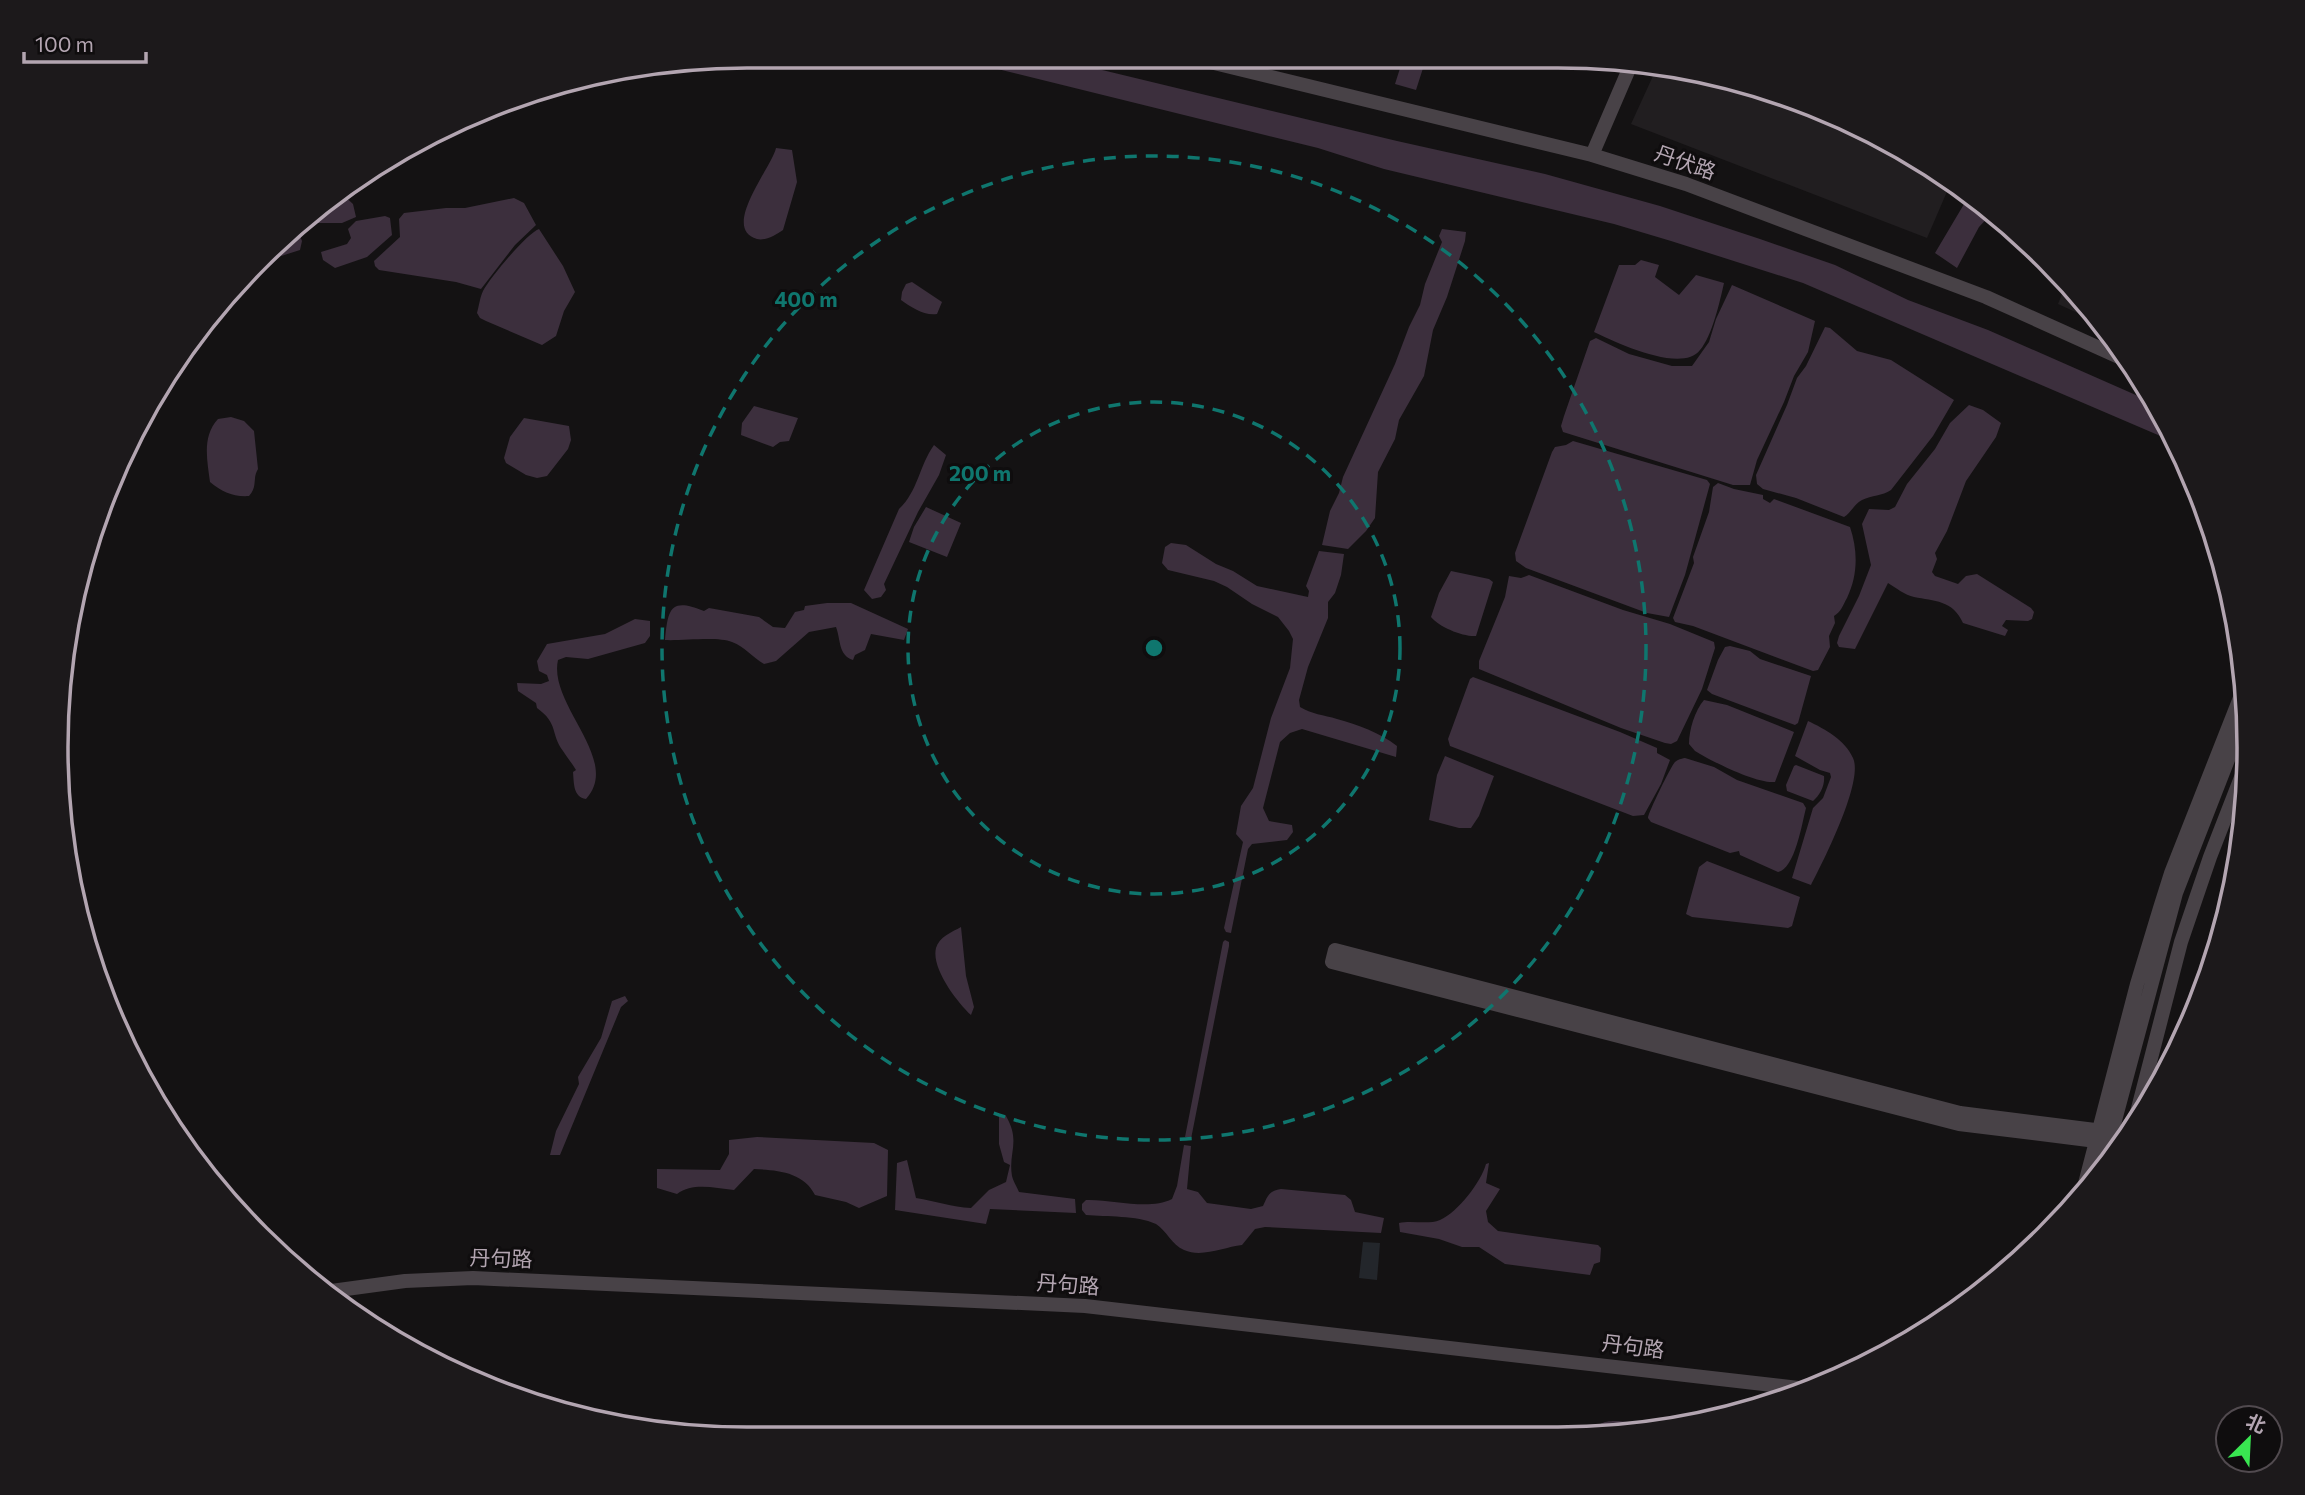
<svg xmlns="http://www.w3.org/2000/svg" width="2305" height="1495" font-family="Commissioner,'Noto Sans SC',sans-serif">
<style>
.built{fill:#211e20}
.green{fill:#23262b}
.water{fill:#3c2f3d}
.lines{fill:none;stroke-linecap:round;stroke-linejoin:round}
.secondary{stroke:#484247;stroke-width:14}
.ring{fill:none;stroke:#0f766e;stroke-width:3.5;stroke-dasharray:12 9}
.labels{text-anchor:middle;stroke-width:6;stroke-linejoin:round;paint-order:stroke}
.street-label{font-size:21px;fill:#b3a5b1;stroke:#0f0d0e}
.rim{fill:none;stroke:#b3a5b1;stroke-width:3.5}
.centre{fill:#0f766e;stroke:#0f0d0e;stroke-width:3.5}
.ring-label{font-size:21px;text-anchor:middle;font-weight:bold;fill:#0f766e;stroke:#0f0d0e;stroke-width:6;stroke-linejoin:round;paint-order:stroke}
</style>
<rect width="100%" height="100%" fill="#141213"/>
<path class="built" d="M 1658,65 L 1822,109 L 1941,172 L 1952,180 L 1927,238 L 1631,124 Z
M 2066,284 L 2106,326 L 2058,304 Z"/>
<path class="green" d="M 1363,1242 L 1380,1243 L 1377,1280 L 1359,1278 Z"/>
<path class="water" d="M 969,62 L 1074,62 L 1087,66 L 1091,62 L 1095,62 L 1098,69 L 1397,141 L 1545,174 L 1660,206 L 1760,239 L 1835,265 L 1908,300 L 1988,330 L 2154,403 L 2179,444 L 1803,283 L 1671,241 L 1614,224 L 1384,169 L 1318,148 Z
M 1402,62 L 1425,62 L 1416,90 L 1395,84 Z
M 776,148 L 792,150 L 797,182 L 783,230 C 776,235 766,241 757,239 C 720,229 772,167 776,148 Z
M 340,192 L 353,204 L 356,217 L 342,223 L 302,223 Z
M 1970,194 L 1993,212 L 1979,227 L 1957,268 L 1935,253 Z
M 514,198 L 524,203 L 536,225 L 515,245 L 481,289 L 456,282 L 379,270 L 375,266 L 374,261 L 400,237 L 399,219 L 404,213 L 446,208 L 465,208 Z
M 385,216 L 390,218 L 392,235 L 367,257 L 335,268 L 323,260 L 321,252 L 347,244 L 351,238 L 348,229 L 356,221 Z
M 539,229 L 563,266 L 575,292 L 564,311 L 556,336 L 542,345 L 486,321 L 480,318 L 477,313 C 479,306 480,297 483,291 C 490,278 526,234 539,229 Z
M 1442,229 L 1466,232 L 1465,241 L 1447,297 L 1433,330 L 1424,376 L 1399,420 L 1395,439 L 1378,472 L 1375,518 L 1366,531 L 1348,549 L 1322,545 L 1330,511 L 1339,493 L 1343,477 L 1395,364 L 1409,327 L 1420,305 L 1425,284 L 1442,242 L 1439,236 Z
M 291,232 L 300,236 L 302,241 L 300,250 L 253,265 Z
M 1641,260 L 1659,265 L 1655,277 L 1679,295 L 1696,275 L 1724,283 C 1720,301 1712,336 1700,350 C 1682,374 1615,342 1594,332 L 1619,265 L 1635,265 Z
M 912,282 L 942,302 L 937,314 C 924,316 911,307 901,300 L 902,292 L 906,284 Z
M 1732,285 L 1815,321 L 1808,352 L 1794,376 L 1784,402 L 1757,460 L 1750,485 L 1733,485 L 1563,432 L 1561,426 L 1564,416 L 1590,341 L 1596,338 L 1629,354 L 1672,366 L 1692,366 L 1709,342 L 1716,319 Z
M 1825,327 L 1830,328 L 1857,351 L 1891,360 L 1954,400 L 1933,436 L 1891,490 C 1882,496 1872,495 1862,500 C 1854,504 1851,513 1844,517 L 1796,498 L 1763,489 L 1757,484 L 1756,475 L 1787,405 L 1797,378 L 1806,366 Z
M 1969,405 L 1983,410 L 2001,423 L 1996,437 L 1966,481 L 1947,531 L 1935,553 L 1937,559 L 1932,572 L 1935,576 L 1958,584 L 1966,576 L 1977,574 L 2031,608 L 2034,612 L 2032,619 L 2028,621 L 2006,620 L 2002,626 L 2008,630 L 2005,636 L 1963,623 C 1953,600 1934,601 1914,597 C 1905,595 1896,588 1888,583 L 1855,649 L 1839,647 L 1837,643 L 1839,636 L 1859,596 L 1871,565 L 1862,524 L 1869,509 L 1889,510 L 1895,507 L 1907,484 L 1935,449 L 1950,423 Z
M 754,406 L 798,418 L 789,441 L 780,442 L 773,447 L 741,435 L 742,423 Z
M 231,417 L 244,421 L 254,431 L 258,469 C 252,479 258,486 249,496 C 233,497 222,492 210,482 C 207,460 202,436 218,419 Z
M 524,418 L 569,426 L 571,440 L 568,449 L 547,476 L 537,478 L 526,475 L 506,463 L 504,458 L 510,437 Z
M 1573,441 L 1707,480 L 1710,484 L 1685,575 L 1669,617 L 1647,613 L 1526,568 L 1516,561 L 1515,553 L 1552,452 L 1555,447 L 1566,445 Z
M 934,445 L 946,455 L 939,475 L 918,512 L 884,584 L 886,590 L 881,597 L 872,599 L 864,590 L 899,509 C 918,491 919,466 934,445 Z
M 1718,483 L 1734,489 L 1763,495 L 1763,499 L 1770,503 L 1774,499 L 1850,527 C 1858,551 1858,575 1847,598 C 1843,605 1841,612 1834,616 L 1835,623 L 1829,636 L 1830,647 L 1818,670 L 1813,671 L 1693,626 L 1675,622 L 1673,618 L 1694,563 L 1693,557 L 1709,512 L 1713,487 Z
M 926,507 L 961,523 L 947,557 L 909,542 L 914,527 Z
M 1171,543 L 1186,545 L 1216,564 L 1233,571 L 1257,586 L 1308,597 L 1309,591 L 1306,586 L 1319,551 L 1344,554 L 1341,575 L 1335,593 L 1328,602 L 1328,618 L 1308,667 L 1299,700 L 1300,707 C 1311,714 1324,715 1337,719 C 1358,725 1379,732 1397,746 L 1396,757 L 1302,729 L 1290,733 L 1280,742 L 1263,808 L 1269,821 L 1292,825 L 1293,832 L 1287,840 L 1252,844 L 1248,849 L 1231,933 L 1226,932 L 1224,928 L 1243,842 L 1236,834 L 1241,806 L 1253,788 L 1271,718 L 1290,668 L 1293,639 L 1289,631 L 1278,617 L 1252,604 L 1227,587 L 1214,581 L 1168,570 L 1162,563 L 1165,547 Z
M 1451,571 L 1489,579 L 1493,582 L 1476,636 C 1463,637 1439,627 1431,617 L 1439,593 Z
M 1529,575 L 1623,610 L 1670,624 L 1714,642 L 1715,648 L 1702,689 L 1677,741 L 1671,744 L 1665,743 L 1621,728 L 1479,669 L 1479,661 L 1505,597 L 1509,576 L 1521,578 Z
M 827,603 L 851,603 L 908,629 L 904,640 L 871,634 L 865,650 L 855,655 L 853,660 C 838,655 841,640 836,627 L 809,632 L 776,661 L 764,664 C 752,657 745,647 732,642 C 718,636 682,641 665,640 C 668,609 670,597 704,611 L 709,608 L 759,617 L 773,627 L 785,628 L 795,612 L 804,610 L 805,606 Z
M 635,619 L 650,621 L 650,636 L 645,643 L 588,659 L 566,657 L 558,660 C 548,705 622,760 586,799 C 573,797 574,783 573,772 L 576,770 C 572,763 566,756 563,751 C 550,733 559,724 537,708 L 536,703 L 518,691 L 517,683 L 541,684 L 549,681 L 547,675 L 539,671 L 537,661 L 547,644 L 605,634 Z
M 1730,646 L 1750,651 L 1760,659 L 1811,676 L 1798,723 L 1795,725 L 1712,694 L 1707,690 L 1718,660 L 1725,647 Z
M 1473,677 L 1620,732 L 1657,748 L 1657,753 L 1670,760 L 1661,784 L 1644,815 L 1633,816 L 1450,746 L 1448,739 L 1470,679 Z
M 1704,700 L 1727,705 L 1794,732 L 1775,782 C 1757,784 1711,761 1695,751 L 1689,744 C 1689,730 1695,710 1704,700 Z
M 1808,721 C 1825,729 1845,740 1853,758 C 1864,781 1823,862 1811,885 L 1792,878 L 1813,808 L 1823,798 L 1831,777 L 1830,773 L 1820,770 L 1795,756 Z
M 1445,756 L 1494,776 L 1479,816 L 1471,828 L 1459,828 L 1429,820 L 1437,775 Z
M 1685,758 L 1714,767 L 1737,780 L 1803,803 L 1806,808 C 1802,823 1795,869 1778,872 L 1740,855 L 1739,851 L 1730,853 L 1651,822 L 1648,818 C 1648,813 1671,766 1675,762 C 1679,759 1680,759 1685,758 Z
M 1796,765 L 1824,776 C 1825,786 1820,795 1813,801 L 1787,791 L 1786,785 L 1794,766 Z
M 1707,861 L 1800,897 L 1792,926 L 1788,928 L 1692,917 L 1686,914 L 1699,867 Z
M 961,927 L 966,976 L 974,1007 L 971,1015 C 957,1002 931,968 936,948 C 939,937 952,932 961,927 Z
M 1225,940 L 1229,942 L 1229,946 L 1191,1139 L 1185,1137 L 1223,942 Z
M 625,996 L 628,1001 L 621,1007 L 560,1155 L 550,1155 L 556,1131 L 579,1084 L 578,1077 L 601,1038 L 612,1001 Z
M 999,1115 L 1006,1116 C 1021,1142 1008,1152 1012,1176 C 1013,1181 1017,1187 1019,1192 L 1075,1199 L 1076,1213 L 990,1209 L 986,1224 L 895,1210 L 897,1163 L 907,1160 L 916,1198 C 935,1201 952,1207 971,1208 L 989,1190 L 1006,1182 L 1010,1165 L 1004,1162 L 999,1144 Z
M 757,1137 L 874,1143 L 888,1150 L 887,1196 L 859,1208 L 846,1202 L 815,1195 C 804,1172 777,1170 754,1169 L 734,1190 C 714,1188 693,1182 677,1194 L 657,1188 L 657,1169 L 720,1170 L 729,1154 L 729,1140 Z
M 1184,1145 L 1191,1146 L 1187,1189 L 1198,1192 L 1207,1203 L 1251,1209 L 1263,1206 C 1268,1195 1269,1191 1281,1189 L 1345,1195 L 1351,1200 L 1355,1212 L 1384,1218 L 1381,1233 L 1265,1227 L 1255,1229 L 1242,1245 C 1224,1247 1202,1258 1184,1250 C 1172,1245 1166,1230 1156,1224 C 1136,1215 1107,1217 1086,1215 L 1082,1210 L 1082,1204 L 1086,1200 C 1113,1199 1148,1211 1172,1199 L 1177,1186 Z
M 1489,1163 L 1486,1183 L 1500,1189 L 1486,1211 L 1488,1222 L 1498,1231 L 1598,1245 L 1601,1248 L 1600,1262 L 1594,1264 L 1590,1275 L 1505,1264 L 1479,1247 L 1462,1247 L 1439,1239 L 1400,1232 L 1399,1223 C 1412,1220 1428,1225 1440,1220 C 1458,1212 1481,1182 1486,1164 Z
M 1664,1421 L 1666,1425 L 1671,1426 L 1591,1437 C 1597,1412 1628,1424 1647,1424 C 1652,1424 1659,1422 1664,1421 Z"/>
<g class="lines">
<path class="secondary" d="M 1210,62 L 1592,155 L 1686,184 L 1986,297 L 2128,361
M 1592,155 L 1632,62
M 2134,1124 L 2181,942 L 2210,857 L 2245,767
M 2120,1144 L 1959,1124 L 1332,962 L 1335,950 L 1960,1113 L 2127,1134
M 2102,1169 L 2176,893 L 2247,711
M 2081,1199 L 2137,984 L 2160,908 L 2171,873 L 2245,685
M 324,1292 L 405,1281 L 473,1278 L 1085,1306 L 1807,1389"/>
</g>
<g class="ring">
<circle cx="1154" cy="648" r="246"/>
<circle cx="1154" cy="648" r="492"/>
</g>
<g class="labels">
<g class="street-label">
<text transform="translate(1685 163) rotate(19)" y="7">丹伏路</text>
<text transform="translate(501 1259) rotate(2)" y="7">丹句路</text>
<text transform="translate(1068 1285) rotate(4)" y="7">丹句路</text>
<text transform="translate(1633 1347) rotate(7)" y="7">丹句路</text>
</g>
</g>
<path d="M0 0H2305V1495H0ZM747 68H1558A679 679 0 0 1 2237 747V748A679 679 0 0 1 1558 1427H747A679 679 0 0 1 68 748V747A679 679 0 0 1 747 68Z" fill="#1c191b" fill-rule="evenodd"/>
<path class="rim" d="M747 68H1558A679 679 0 0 1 2237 747V748A679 679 0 0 1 1558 1427H747A679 679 0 0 1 68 748V747A679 679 0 0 1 747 68Z"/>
<circle cx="1154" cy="648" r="10" class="centre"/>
<g class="ring-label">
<text x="806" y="307">400 m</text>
<text x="980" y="481">200 m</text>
</g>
<g transform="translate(2249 1439) rotate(24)"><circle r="33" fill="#0f0d0e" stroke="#514a4f" stroke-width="2"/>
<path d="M0-5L12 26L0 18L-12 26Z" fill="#39e551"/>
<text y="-10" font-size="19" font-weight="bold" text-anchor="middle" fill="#b3a5b1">北</text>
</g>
<path d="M24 52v10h122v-10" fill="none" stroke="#b3a5b1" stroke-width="3.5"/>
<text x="35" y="52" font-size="21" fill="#b3a5b1" stroke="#0f0d0e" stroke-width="5" paint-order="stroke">100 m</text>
</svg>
